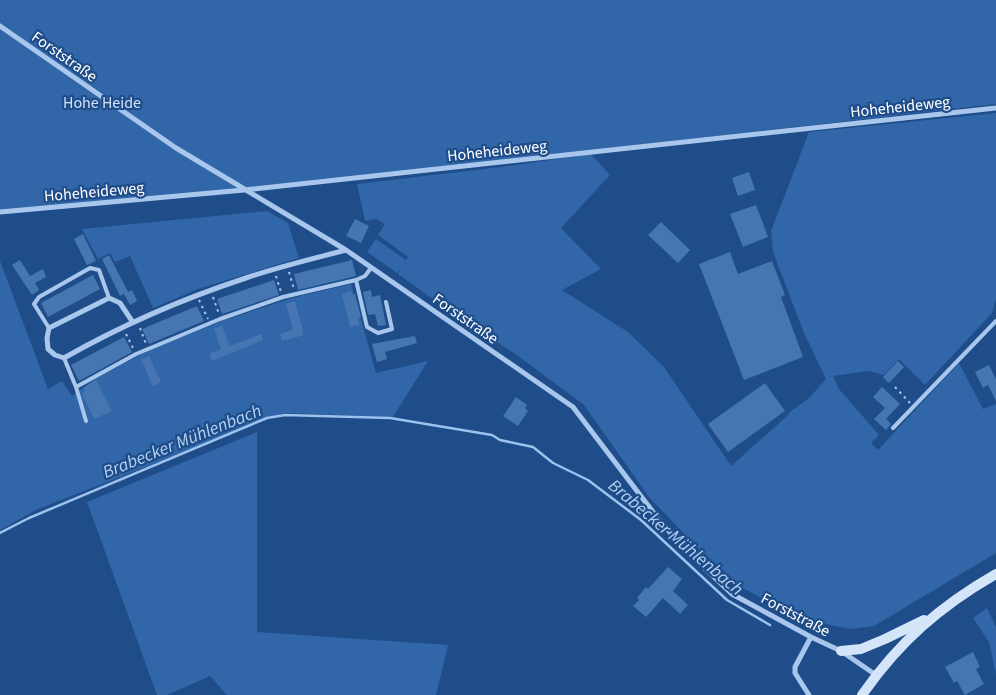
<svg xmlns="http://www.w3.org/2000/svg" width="996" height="695" font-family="'Source Sans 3',sans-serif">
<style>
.green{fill:#3166a8}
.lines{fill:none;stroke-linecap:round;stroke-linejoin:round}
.stream{stroke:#9dc2ed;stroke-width:2.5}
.building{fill:#4676b2}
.path{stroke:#a9c7ec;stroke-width:2;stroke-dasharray:2.5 4;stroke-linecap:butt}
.lane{stroke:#a9c7ec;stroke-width:4}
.street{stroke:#a9c7ec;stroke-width:5}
.secondary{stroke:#d5e5f9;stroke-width:10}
.labels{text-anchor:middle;stroke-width:4.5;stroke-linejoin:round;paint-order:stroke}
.street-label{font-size:16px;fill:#fff;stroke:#1e4d8a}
.park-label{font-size:16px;fill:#cfe1f9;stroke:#1e4d8a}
.water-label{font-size:18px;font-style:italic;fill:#b5d1f3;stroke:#1e4d8a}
</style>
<rect width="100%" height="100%" fill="#1e4d8a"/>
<path class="green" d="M 0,0 L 996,0 L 996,104 L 244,190 L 0,213 Z
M 996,113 L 996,299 L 992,313 L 925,385 L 899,359 L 884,375 L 869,371 L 833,376 L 839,389 L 879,435 L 871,443 L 878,450 L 959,363 L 983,409 L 996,404 L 996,553 L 874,626 L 850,629 L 826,624 L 791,614 L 743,588 L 696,546 L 649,497 L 584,405 L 514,353 L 452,313 L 398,274 L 402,267 L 397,273 L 367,252 L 376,239 L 406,260 L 408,257 L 378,235 L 385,224 L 376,219 L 365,221 L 357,184 L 509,166 L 591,154 L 610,175 L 561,228 L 601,269 L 562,290 L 628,332 L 664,367 L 731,466 L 786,417 L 791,411 L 809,398 L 826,379 L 804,333 L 773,252 L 771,231 L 809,132 Z
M 267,211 L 288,223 L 299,258 L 198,289 L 153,308 L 130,256 L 115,262 L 110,253 L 98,259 L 82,229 Z
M 0,261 L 48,389 L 62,381 L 72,396 L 95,379 L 149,350 L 222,321 L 292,298 L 351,284 L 376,373 L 428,361 L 393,417 L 284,413 L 38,509 L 0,530 Z
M 257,432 L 257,632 L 448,645 L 436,695 L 227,695 L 210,676 L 167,695 L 157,695 L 87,502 Z
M 987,608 L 996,627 L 996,674 L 989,642 L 973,618 Z"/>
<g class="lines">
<path class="stream" d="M 0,533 L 29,518 L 267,418 L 285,415 L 390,418 L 492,435 L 500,440 L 533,447 L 553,463 L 588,480 L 641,520 L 727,600 L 770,625"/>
</g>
<path class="building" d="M 749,172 L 755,190 L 738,196 L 732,178 Z
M 756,205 L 768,237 L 743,247 L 730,214 Z
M 355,219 L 369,226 L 361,243 L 346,236 Z
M 661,222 L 690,250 L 678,263 L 648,235 Z
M 83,234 L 96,261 L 87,265 L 74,239 Z
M 730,252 L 738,274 L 772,261 L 785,295 L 781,297 L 803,357 L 744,380 L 699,264 Z
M 109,255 L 128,292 L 132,290 L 137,301 L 130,305 L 124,294 L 120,296 L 102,259 Z
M 20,260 L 30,276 L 43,269 L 46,277 L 35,283 L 39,290 L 32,295 L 12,265 Z
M 352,260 L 356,276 L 298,290 L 294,274 Z
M 93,275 L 100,289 L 48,317 L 41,303 Z
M 274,280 L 279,295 L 222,314 L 217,299 Z
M 371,290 L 372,297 L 380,295 L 386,325 L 378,326 L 375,314 L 368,315 L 363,292 Z
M 351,291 L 352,295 L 355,294 L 361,317 L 358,318 L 359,325 L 350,327 L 342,294 Z
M 295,301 L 304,335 L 282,341 L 280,334 L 293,330 L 286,304 Z
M 197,306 L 204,321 L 149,344 L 142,329 Z
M 222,326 L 230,346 L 261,334 L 263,340 L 212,361 L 209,354 L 221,349 L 214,329 Z
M 415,336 L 417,343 L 385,352 L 387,359 L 377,362 L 372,344 Z
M 124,337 L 132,352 L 79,381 L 71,365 Z
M 149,356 L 161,382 L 153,386 L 141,360 Z
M 898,361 L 904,367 L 889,383 L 883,377 Z
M 989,365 L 996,379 L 996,401 L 988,385 L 983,388 L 975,372 Z
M 96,380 L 112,411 L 94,419 L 82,394 L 85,392 L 83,388 Z
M 765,383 L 785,411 L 728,452 L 708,424 Z
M 882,387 L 900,404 L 886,419 L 891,424 L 886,430 L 874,419 L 885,408 L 873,397 Z
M 516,397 L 527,405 L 525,408 L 528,411 L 518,426 L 503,416 Z
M 668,567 L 682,579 L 673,591 L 688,605 L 680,614 L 663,598 L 646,617 L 633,606 L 639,600 L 637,598 L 646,587 L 648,589 Z
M 973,652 L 980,667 L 976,669 L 984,684 L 965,695 L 957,681 L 954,683 L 945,667 Z"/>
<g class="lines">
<path class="path" d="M 289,272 L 294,289
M 276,276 L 281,292
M 213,297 L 219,314
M 199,300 L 208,319
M 140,328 L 146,344
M 126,334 L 133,348
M 895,387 L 910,403"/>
<path class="lane" d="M 356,280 L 367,327 L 378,333 L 392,329 L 386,302
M 49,328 L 34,304 L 39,297 L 90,268 L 99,270 L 109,298
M 64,358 L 76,387 L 136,354 L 220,319 L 283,297 L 356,280 L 365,276 L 371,268
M 76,387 L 86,421
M 893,428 L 996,321"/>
<path class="street" d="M 0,26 L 176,148 L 346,250 L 573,407 L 653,512 L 682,547 L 732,594 L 811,637 L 841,651 L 876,675
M 0,212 L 244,190 L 996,108
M 132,321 L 120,303 L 109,298 L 49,328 L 47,338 L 48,349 L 55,355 L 64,358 C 122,325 182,299 246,278 C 278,267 312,259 346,250
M 809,695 L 795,673 L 795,667 L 811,637"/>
<path class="secondary" d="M 841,651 L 861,649 L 885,639 L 924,620
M 862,695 C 899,642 940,606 996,574"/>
</g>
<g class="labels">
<g class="street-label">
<text transform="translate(65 56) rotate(35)" y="6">Forststraße</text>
<text transform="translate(900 106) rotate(-6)" y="6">Hoheheideweg</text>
<text transform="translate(497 150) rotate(-6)" y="6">Hoheheideweg</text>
<text transform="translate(94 191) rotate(-5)" y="6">Hoheheideweg</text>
<text transform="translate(466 318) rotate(35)" y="6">Forststraße</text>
<text transform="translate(796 614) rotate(28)" y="6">Forststraße</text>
</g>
<g class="park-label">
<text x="102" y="108">Hohe Heide</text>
</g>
<g class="water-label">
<text transform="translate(182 441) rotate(-22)" y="6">Brabecker Mühlenbach</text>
<text transform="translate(676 537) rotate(40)" y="6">Brabecker Mühlenbach</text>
</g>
</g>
</svg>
